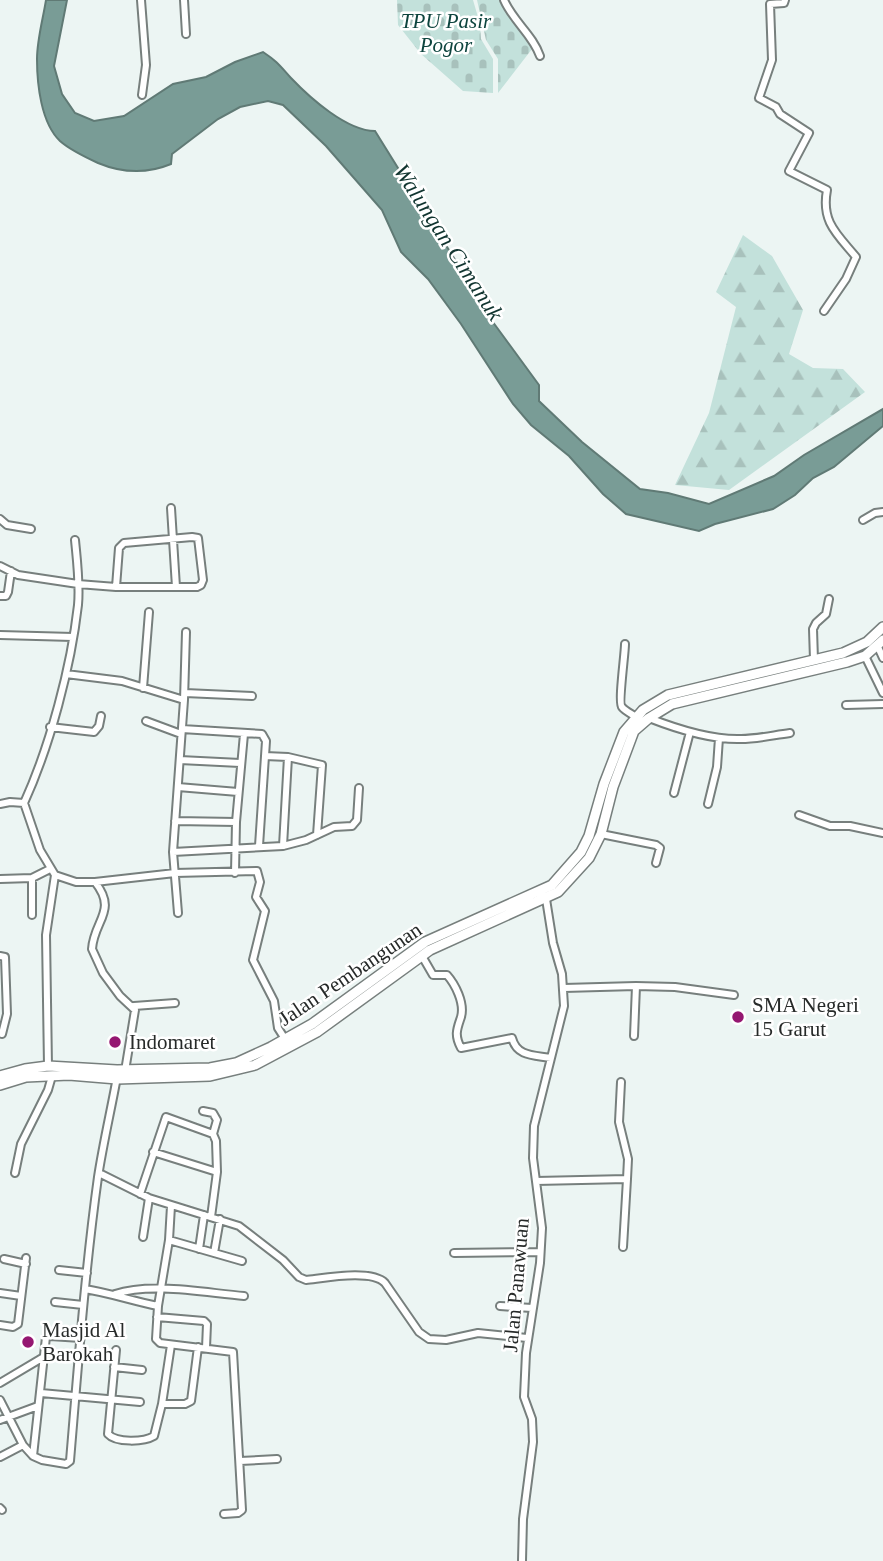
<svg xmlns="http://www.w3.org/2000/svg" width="883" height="1561" font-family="'Times New Roman',serif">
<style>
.forest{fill:url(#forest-firs)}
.cemetery{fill:url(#cemetery-stones)}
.water{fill:#799c96;stroke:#607a75;stroke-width:2}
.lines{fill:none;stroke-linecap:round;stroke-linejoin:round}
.minor-casing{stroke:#777f7d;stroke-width:10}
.secondary-casing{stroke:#777f7d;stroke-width:12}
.minor{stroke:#fff;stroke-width:6}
.secondary{stroke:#fff;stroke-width:9}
.poi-dot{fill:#951771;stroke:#fff;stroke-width:2.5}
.labels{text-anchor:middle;stroke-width:5;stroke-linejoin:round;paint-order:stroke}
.park-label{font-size:21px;font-style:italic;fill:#0d443e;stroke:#fff}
.street-label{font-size:21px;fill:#272a29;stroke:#fff}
.poi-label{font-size:21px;fill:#272a29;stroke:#fff;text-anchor:start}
.water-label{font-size:23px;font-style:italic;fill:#113530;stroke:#fff}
</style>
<defs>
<pattern id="forest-firs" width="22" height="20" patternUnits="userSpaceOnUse" patternTransform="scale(1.75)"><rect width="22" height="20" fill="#c3e1db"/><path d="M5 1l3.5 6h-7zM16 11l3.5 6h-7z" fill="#a8c1bc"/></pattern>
<pattern id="cemetery-stones" width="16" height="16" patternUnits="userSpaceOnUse" patternTransform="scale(1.75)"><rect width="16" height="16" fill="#c3e1db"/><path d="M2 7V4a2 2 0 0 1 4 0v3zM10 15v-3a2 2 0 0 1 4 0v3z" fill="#a8c1bc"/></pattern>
</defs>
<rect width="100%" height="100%" fill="#ecf5f3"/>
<path class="forest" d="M 743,235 L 772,256 L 803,310 L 789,354 L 813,368 L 843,369 L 865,392 L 729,490 L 675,485 L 709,413 L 736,307 L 716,292 Z"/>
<path class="cemetery" d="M 397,0 L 473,0 L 480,24 L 481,39 L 493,59 L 493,93 L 463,91 L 421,54 L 398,25 Z
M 477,0 L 503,0 L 515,23 L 532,49 L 498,93 L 498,59 L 486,40 Z"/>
<path class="water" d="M 46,0 L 67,0 L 54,66 L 62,94 L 75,113 L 94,121 L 124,116 L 173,84 L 206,77 L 235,62 L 263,52 C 278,62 280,66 291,78 C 310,98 347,131 375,131 L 462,271 L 487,314 L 539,385 L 539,401 L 582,442 L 640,489 L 668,493 L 709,504 L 774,476 L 804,455 L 883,409 L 883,426 L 834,467 L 813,478 L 795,495 L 773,509 L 715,524 L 699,531 L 626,514 L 603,494 L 569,456 L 531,425 L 513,404 L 461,324 L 428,279 L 401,252 L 382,210 L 326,146 L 283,105 L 268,101 L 240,107 L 218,119 L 172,154 L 171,164 C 147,174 122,173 98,163 C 85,157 70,150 60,141 C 41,123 37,84 37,59 C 37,40 43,19 46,0 Z"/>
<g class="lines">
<defs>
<path id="minor" d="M 141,0 L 146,65 L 142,95
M 184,0 L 186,34
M 504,0 C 513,21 533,35 540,56
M 785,0 L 784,3 L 770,4 L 772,60 L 759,98 L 776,107 L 780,114 L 809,133 L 789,171 L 827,190 C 821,222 837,234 856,257 L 846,279 L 824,311
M 171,508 L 176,587
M 0,519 L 7,525 L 31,529
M 863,520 L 875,513 L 883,512
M 0,566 L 18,575 L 78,584 L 116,587 L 197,587 L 201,585 L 203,580 L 198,538 L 192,537 L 124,543 L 119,548 L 116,587
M 0,596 L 6,596 L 8,592 L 11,571
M 0,635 L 73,637
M 625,644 C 625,654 618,703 622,707 C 625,711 632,714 636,717
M 877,645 L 883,658
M 865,656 L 883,693
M 814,660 L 813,629 L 816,623 L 826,614 L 829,599
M 66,674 L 122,681 L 184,700 L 173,852 L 178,913
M 143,688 L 149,612
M 185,693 L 252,696
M 184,700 L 186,632
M 846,705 L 883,704
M 649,718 C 677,729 710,740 741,739 C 757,739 774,735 790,733
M 146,721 L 181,734
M 50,727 L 94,732 L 99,726 L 101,716
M 182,729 L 262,734 L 266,741 L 265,756
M 180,760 L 240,763
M 178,787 L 238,792
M 674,793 L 690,732
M 24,803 C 50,746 71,667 78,605 C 80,584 77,561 75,540
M 0,804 L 10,802 L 24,803 L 40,850 L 55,875 L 76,882 L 95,882 C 118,911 94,920 92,949 L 103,973 L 120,996 L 135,1010 L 125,1071
M 708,804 L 717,767 L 719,738
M 799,815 L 830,826 L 850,826 L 883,833
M 175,821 L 236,822
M 601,834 L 656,845 L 660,848 L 656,863
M 259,846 L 265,756 L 288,757 L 322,765 L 317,835
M 283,846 L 288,757
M 173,852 L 283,846 L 306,840 L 334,827 L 352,826 L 357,820 L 359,788
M 235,873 L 236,822 L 244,734
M 32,878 L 32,915
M 0,879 L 32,878 L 50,869
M 95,882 L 175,873 L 257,871 L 260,882 L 256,897 L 265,911 L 253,960 L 274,1001 L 278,1028 L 285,1039
M 0,956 L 5,957 L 7,1014 L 2,1034
M 422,956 L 433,975 L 447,975 C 455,984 465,1003 461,1017 C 457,1029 454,1035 461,1048 L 512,1038 C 517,1057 534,1055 551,1058
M 636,986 L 675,987 L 734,995
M 564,988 L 636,986 L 634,1036
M 134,1006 L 175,1003
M 48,1066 L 46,935 L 55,875
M 203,1111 L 213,1113 L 217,1120 L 213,1134 L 216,1141 L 217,1172
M 153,1152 L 217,1172 L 211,1217
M 15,1173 L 21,1144 L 48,1090 L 52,1076
M 99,1173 L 149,1198 L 239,1226 L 283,1260 L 299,1277 L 306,1280 C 325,1278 372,1269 385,1283 L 419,1332 L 429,1339 L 446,1340 L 478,1333 L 527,1338
M 536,1181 L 627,1179 L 628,1159 L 619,1122 L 621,1082
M 140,1194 L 166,1117 L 213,1134
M 171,1206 L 169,1240 L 158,1306 L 156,1339 L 160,1343 L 233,1352 L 242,1510 L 238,1513 L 224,1514
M 143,1237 L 149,1198
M 169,1240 L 242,1261
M 623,1247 L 627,1179
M 199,1249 L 204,1215
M 214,1253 L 220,1219
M 454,1253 L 540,1252
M 4,1259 L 26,1264
M 59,1270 L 87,1273
M 85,1289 C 110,1293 133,1301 158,1306
M 0,1293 L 21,1296
M 115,1294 C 152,1282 206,1293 244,1296
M 55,1302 L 83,1305
M 500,1306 L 532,1308
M 157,1317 L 204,1321 L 207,1324 L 206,1348
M 0,1325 L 13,1327 L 18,1324 L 26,1258
M 81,1338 L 50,1336 L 46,1337 L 33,1456 L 42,1460 L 66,1464 L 70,1461 C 78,1366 85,1271 98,1177 C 103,1144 111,1110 117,1077
M 116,1350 L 108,1434 C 116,1443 144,1442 154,1436 L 162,1404 L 171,1345
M 114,1367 L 142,1370
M 0,1383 L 42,1358
M 41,1393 L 140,1402
M 0,1400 L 23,1445 L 33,1456
M 162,1404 L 185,1404 L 191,1401 L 198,1347
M 0,1420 L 38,1406
M 0,1457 L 23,1445
M 240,1461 L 277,1459
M 0,1508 L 2,1510
M 522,1561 L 523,1519 L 533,1442 L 532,1419 L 524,1397 L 526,1353 L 540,1263 L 542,1228 L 533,1158 L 534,1126 L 564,1006 L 562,974 L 553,943 L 546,899 L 541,891"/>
<path id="secondary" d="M 0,1076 L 25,1069 L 48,1066 L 117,1070 L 210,1068 L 236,1063 L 271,1047 L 312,1024 L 425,942 L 552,885 L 581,852 L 589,836 L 604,784 L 624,732 L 643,710 L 668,695 L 843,653 L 867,642 L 883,627
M 0,1085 L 26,1077 L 69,1075 L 117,1079 L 210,1076 L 255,1065 L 317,1032 L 430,950 L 558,892 L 589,858 L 601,834 L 613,787 L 634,731 L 649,718 L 672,704 L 847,662 L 865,656 L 883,640"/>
</defs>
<use href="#minor" class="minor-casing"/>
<use href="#secondary" class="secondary-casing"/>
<use href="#minor" class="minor"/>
<use href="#secondary" class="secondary"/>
</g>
<g class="poi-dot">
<circle cx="738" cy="1017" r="7"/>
<circle cx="115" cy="1042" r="7"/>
<circle cx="28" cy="1342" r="7"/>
</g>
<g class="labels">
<g class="park-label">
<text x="446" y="28">TPU Pasir<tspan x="446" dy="24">Pogor</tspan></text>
</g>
<g class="street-label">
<text transform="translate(350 974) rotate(-34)" y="7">Jalan Pembangunan</text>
<text transform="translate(516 1285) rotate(-85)" y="7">Jalan Panawuan</text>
</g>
<g class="poi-label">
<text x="752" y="1012">SMA Negeri<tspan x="752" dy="24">15 Garut</tspan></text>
<text x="129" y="1049">Indomaret</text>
<text x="42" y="1337">Masjid Al<tspan x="42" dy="24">Barokah</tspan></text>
</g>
<g class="water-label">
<text transform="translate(449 242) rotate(57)" y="8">Walungan Cimanuk</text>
</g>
</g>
</svg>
